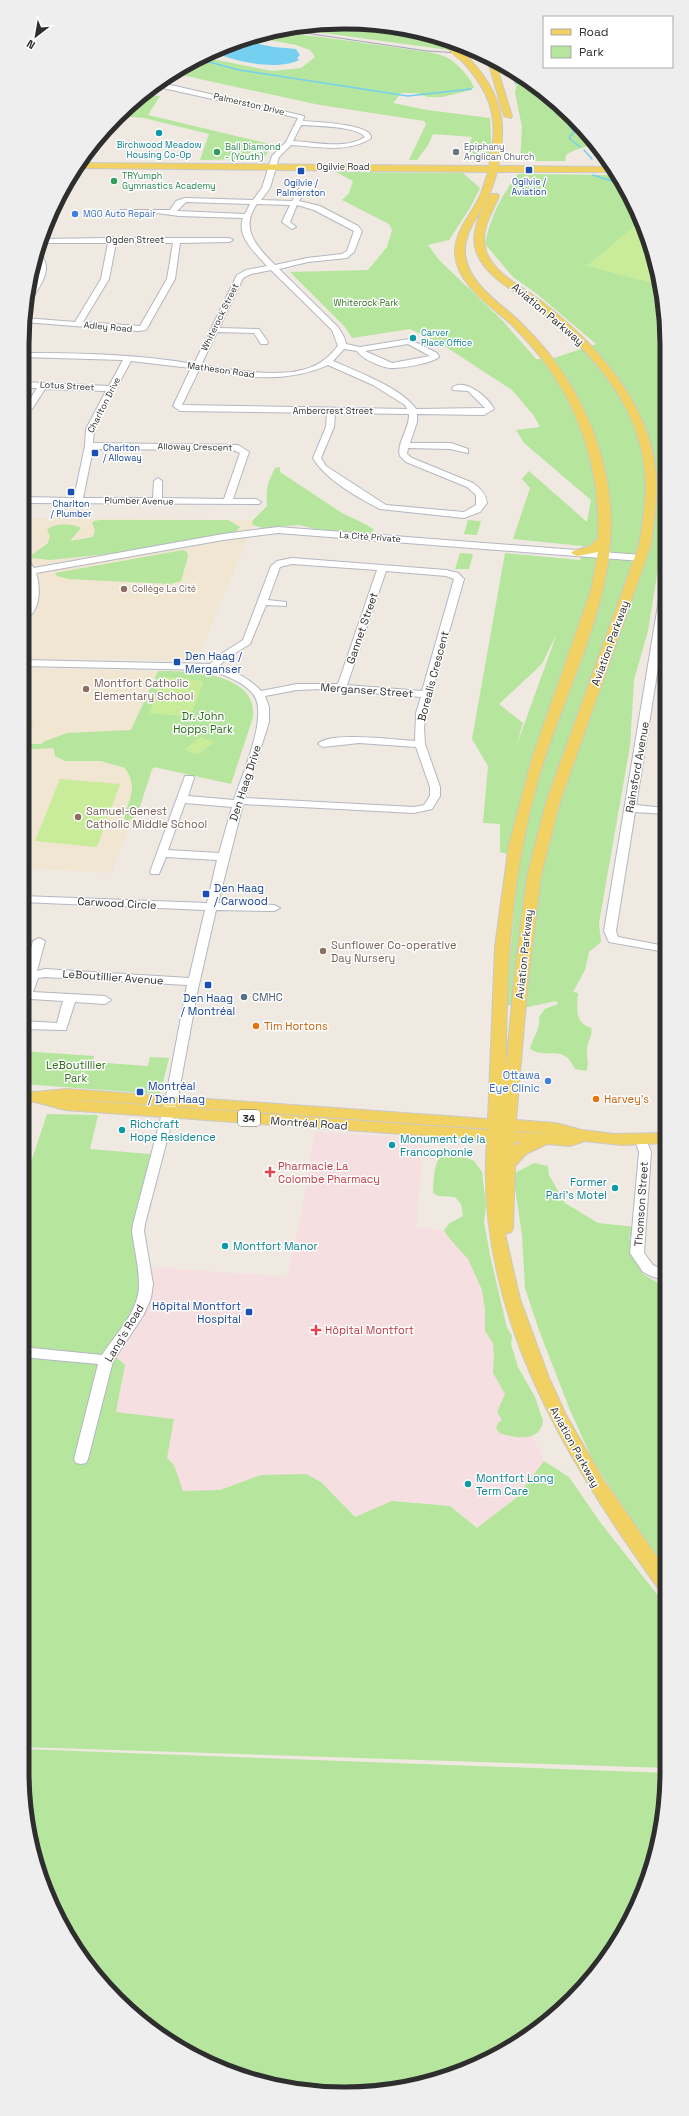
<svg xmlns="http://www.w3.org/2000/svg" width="689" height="2116" font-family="'Space Grotesk',sans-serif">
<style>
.education{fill:#f0e6d1}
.medical{fill:#f5dfe0}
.green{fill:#b6e59e;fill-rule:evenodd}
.pitch{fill:#c9ec9a}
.water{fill:#75cff0}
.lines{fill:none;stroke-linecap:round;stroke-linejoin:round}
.stream{stroke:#75cff0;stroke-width:1.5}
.minor-casing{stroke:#b4b7c1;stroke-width:2}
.major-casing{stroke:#c9c9c9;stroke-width:2}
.highway-casing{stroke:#c9c9c9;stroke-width:2}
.minor{fill:#fff;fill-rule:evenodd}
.major{fill:#f2d163;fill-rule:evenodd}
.highway{fill:#ffa35c;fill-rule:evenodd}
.tram{stroke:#a3a6b8;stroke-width:1}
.major-bridge-casing{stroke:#c9c9c9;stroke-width:10;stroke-linecap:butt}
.major-bridge{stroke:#f2d163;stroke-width:9}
.culture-dot{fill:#0f9aa8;stroke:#fff;stroke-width:1.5}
.leisure-dot{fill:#2e9e5b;stroke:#fff;stroke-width:1.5}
.worship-dot{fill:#6b7280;stroke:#fff;stroke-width:1.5}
.transit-dot{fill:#1a4fb4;stroke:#fff;stroke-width:1.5}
.shop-dot{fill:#3f7fe0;stroke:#fff;stroke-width:1.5}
.education-dot{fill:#8d6e63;stroke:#fff;stroke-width:1.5}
.service-dot{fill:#5c6f8a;stroke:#fff;stroke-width:1.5}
.food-dot{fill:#e8710a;stroke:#fff;stroke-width:1.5}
.health-dot{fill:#e0444e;stroke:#fff;stroke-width:1.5}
.labels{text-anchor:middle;stroke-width:3;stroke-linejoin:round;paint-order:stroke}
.far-street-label{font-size:9px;fill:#2e2e2e;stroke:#fff}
.far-culture-label{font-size:9px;fill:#0d838f;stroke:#fff}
.far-leisure-label{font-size:9px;fill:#27864d;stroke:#fff;text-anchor:start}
.far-worship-label{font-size:9px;fill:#5b616d;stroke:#fff;text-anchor:start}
.far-transit-label{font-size:9px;fill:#164399;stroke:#fff}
.far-shop-label{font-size:9px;fill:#366cbe;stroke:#fff;text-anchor:start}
.far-park-label{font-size:9px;fill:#2c6e1b;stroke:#fff}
.far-education-label{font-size:9px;fill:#785e54;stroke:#fff;text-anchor:start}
.shield{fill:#fff;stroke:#6d6d6d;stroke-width:1}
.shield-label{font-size:10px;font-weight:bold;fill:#2e2e2e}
.street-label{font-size:11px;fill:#2e2e2e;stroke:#fff}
.transit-label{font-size:11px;fill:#164399;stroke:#fff;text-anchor:start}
.education-label{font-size:11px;fill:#785e54;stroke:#fff;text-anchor:start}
.park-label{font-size:11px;fill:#2c6e1b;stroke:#fff}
.service-label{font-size:11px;fill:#4e5e75;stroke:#fff;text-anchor:start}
.food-label{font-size:11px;fill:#c56008;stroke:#fff;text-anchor:start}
.shop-label{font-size:11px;fill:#366cbe;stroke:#fff;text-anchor:end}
.culture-label{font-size:11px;fill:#0d838f;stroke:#fff;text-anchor:start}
.health-label{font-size:11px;fill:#be3a42;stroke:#fff;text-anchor:start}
.rim{fill:none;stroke:#2e2e2e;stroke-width:5}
</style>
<rect width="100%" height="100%" fill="#efe9e1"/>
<path class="education" d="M 22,518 L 255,520 L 197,660 L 37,659 L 22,658 Z
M 22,668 L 158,671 L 125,744 L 155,766 L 111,873 L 22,868 Z"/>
<path class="medical" d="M 315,1132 L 424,1138 L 416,1227 L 469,1233 L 529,1430 L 544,1461 L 516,1498 L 477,1528 L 450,1506 L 392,1501 L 355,1517 L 321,1482 L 261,1475 L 220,1490 L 183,1492 L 174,1465 L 116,1412 L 125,1365 L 116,1357 L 149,1303 L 153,1267 L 287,1277 L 301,1216 Z"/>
<path class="green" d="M 345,22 L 408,28 L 431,37 L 449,50 L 286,28 Z
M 270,32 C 313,35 357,42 400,48 C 415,51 434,51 448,58 C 458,64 469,76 474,87 L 471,90 L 442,97 L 428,97 L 416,93 L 401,93 L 393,103 L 427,110 L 490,118 L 492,157 L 483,160 L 464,161 L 472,137 L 433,134 L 428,145 L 417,160 L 409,160 L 426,124 L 424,121 L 320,105 L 172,73 L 202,57 L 272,71 L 301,68 L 315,57 L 310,50 L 296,45 L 253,37 Z
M 511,70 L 572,116 L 570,122 L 578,124 L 594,146 C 585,146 573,150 566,155 L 565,161 L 520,161 L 522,127 L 515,93 L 518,77 Z
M 143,95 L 160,96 L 148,115 L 278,146 L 269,151 L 263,159 L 200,160 L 209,134 L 144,118 L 117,116 Z
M 336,172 L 463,173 L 480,188 L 470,208 L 449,240 L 428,245 L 439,260 L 502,320 L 536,359 L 551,359 L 596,344 L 537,294 L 513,277 L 485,244 C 490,218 502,194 518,174 L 614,175 L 634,202 L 664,302 L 665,557 L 660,556 L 648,631 L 634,680 L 630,746 L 599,923 L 601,942 L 589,952 L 585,970 L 573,992 L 578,993 C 577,1008 574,1022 591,1028 C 593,1036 588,1040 587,1048 C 586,1056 590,1063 586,1071 L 575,1069 C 563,1043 548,1060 530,1049 C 533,1036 541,1030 539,1017 L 545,1009 L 558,1004 L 556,1001 L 528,1007 L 506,1005 L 519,857 L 500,852 L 500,824 L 483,823 L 488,766 L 472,739 L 505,553 L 580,560 L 583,546 L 513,539 L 530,488 L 522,479 L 529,471 L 587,522 L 591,500 L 524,443 L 516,430 L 540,427 L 534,416 L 512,390 L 446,347 L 410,329 L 352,338 L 345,327 L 290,272 L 368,270 L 387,247 L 392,230 L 389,224 L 342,200 L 349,193 L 353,181 ZM 556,635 L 556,636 L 516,747 L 523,723 L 499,704 L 542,664 Z
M 280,467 L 280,472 L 342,513 L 367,525 L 374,530 L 371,533 L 364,533 L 315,529 L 299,525 L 263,528 L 252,525 L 253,520 L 267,506 C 266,489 267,484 275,468 Z
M 100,520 L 228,520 L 240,527 L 236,532 L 116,553 L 50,560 L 32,558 L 32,555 L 48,543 L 50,536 L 47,530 C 53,523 73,523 81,528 L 70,541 L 93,537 L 95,530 L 92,523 L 94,521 Z
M 468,520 L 481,521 L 477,535 L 464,534 Z
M 183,550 L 187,552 L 188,556 L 181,581 L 170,584 L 68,579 L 57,576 L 55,573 Z
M 460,553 L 473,554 L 469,569 L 455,569 Z
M 158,671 C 187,671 258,672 253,717 L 231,784 L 154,767 L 152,769 L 137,816 L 127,821 L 124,818 C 130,796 138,788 125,768 L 101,761 L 65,761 L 55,756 L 54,749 L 51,748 L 22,750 L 22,744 L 42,744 L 43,742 L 67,733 L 131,730 Z
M 22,1051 L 94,1056 L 93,1062 L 148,1066 L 150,1057 L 169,1058 L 160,1094 L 22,1084 Z
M 47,1114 L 98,1115 L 90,1149 L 150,1154 L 134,1241 L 143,1281 L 135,1312 L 105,1356 L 116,1357 L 125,1365 L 116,1412 L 174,1419 L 167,1458 L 174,1465 L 183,1491 L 220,1490 L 261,1475 L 306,1474 L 321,1482 L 355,1517 L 392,1501 L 450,1506 L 477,1528 L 516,1498 L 544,1461 L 569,1477 L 600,1522 L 667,1607 L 667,1768 L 22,1747 L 22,1171 L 28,1171 Z
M 444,1153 L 453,1157 L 464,1157 L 474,1161 L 482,1172 L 486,1206 L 484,1222 L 490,1255 L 507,1328 L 512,1336 L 511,1344 L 518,1367 L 535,1397 L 543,1421 C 540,1443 515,1438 499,1433 L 496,1428 L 498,1423 L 502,1420 L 497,1412 L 505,1394 L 493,1373 L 494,1358 L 493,1343 L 485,1331 L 485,1309 L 482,1290 L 468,1259 L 448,1237 L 444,1230 L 450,1223 L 463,1216 L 461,1204 L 455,1197 L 438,1196 L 433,1193 C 434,1181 433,1160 444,1153 Z
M 534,1163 L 548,1166 L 549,1175 L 565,1203 L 598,1223 L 636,1227 L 629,1238 L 641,1263 L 643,1274 L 666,1288 L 667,1574 L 593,1461 L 570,1410 L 540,1333 L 525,1288 L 522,1235 L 513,1174 Z
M 22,1749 L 667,1773 L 661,1835 L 643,1895 L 613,1950 L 573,1999 L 524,2040 L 428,2083 L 365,2093 L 303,2091 L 202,2061 L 148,2027 L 102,1984 L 46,1895 L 28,1834 L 22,1772 Z"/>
<path class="pitch" d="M 640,221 L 659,285 L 587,266 Z
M 163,677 L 204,681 L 190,717 L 149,713 Z
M 22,720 L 33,721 L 26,743 L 22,742 Z
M 200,737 L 214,742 L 198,755 L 184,750 Z
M 60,779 L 120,784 L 97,847 L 35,841 Z"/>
<path class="water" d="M 241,41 L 274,47 L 296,49 L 300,55 L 297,58 L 299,60 C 277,71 234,62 212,51 Z"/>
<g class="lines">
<path class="stream" d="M 198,59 L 239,70 L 408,96 L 471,89
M 515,83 L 527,82
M 554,102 L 574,132 L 569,138 L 580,147
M 584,150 L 592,159
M 593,175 L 621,184"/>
<defs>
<path id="minor" d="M 158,82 L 304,116 L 303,121 C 315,122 373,124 371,138 C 348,154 317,146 291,145 L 279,157 L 270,188 L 261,200 L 292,201 L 301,186 L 316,184 L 316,188 L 307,190 L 299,201 L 320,206 L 358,226 L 362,231 L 354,252 L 347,258 L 308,262 L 279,269 L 338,327 L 344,337 L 346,344 L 360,347 L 409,339 L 437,353 L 439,357 C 433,363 400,369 390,368 C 381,367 362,359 357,351 L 344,349 L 333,361 C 356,371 402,388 416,409 L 485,408 L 468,391 L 453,390 L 452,388 C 464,377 488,397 494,409 L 484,415 L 417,414 L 417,422 L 410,443 L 451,443 L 468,449 L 468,453 L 450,449 L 408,448 L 407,454 L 412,458 L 473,483 C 480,488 486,494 487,503 L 480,512 L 464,518 L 380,509 C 358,498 325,479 313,458 L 326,427 L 327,413 L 180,411 L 173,406 L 191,368 L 131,361 L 94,429 L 93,443 L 238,445 L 249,452 L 233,499 L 256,499 L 261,502 L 259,504 L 22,503 L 22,497 L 74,498 L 85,446 L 86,429 L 106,391 L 45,389 L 32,409 L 29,410 L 25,407 L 37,388 L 22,388 L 22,382 L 109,386 L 123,360 L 22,357 L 22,353 C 79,353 137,354 194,364 L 237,275 L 246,270 L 267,266 C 256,253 236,237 243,218 L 179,216 L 157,213 L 118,214 L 114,212 L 118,210 L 170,210 L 176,201 L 185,198 L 253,200 L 262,188 L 272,156 L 286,142 L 298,118 L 154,86 ZM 301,125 C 315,126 357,126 365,137 C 345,150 316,142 293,141 ZM 186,202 L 250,204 L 245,214 L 177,211 ZM 257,204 L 290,205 L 282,222 L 292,229 L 296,227 L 290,222 L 297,205 L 314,210 L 354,231 L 347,251 L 342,254 L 307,258 L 275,265 C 257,247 239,229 257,204 ZM 271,270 L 332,330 L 338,346 C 334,350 330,356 325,359 C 298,383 234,370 201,365 L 217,332 L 254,333 L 261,344 L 267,344 L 268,342 L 259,329 L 219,328 L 243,278 L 251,274 ZM 408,344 L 430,356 L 392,363 L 365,351 ZM 328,365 L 373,385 L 405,405 L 407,409 L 182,405 L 199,370 C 243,377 285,384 328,365 ZM 335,413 L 409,414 C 410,428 396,444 400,456 L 406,462 L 467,487 L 476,495 L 476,505 L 464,512 L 386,505 L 326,466 L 321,458 L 334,427 ZM 93,449 L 233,450 L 240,453 L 224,499 L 162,498 L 162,481 L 158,478 L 154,481 L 153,498 L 83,498 Z
M 78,164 L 85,166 L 52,218 L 48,218 Z
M 113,237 L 116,238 L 229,238 L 233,240 L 229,242 L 180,243 L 175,279 L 146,330 L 138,331 L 24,322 L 25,318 L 75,322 L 101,279 L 108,243 L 41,243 L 41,239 L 110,238 ZM 116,243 L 173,243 L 167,279 L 140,326 L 83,322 L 109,279 Z
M 37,252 C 57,266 39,288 29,303 L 26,303 C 28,284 44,279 35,259 Z
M 278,527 L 641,555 L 646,558 L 641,561 L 278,533 L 223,540 L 36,573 C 41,587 41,615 22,620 C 22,609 30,601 30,590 C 31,577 22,568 22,556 L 25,557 L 34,568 L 223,534 Z
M 292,558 L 446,570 L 458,573 L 464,579 L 426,713 L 424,728 L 425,744 L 440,787 L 440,796 L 432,809 L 414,813 L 243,804 L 218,903 L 274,905 L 280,908 L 274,911 L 216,910 L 198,989 L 177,1102 L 145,1224 L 144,1231 L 153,1284 L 151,1298 L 143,1316 L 113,1361 L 88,1459 L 86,1463 L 81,1464 L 76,1463 L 74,1459 L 98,1364 L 22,1357 L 22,1347 L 102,1355 C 116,1334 140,1310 139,1284 C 139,1266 134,1248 132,1231 L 133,1224 L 165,1102 L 187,985 L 45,977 L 38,978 L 33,992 L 105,996 L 111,1000 L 105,1004 L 75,1002 L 66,1030 L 22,1029 L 22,1021 L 57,1023 L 63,1001 L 31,999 L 26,1010 L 22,1011 L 22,991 L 27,976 L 25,971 L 33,941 L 39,938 L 45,941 L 37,971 L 45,969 L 189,978 L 205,910 L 22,902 L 22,896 L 207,903 L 217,860 L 166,857 L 159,874 L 151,874 L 150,872 L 185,776 L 193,776 L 194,778 L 188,796 L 234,800 C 241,777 270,714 253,694 C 243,681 225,676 211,670 L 22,666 L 22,660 L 210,664 L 221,654 L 243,640 L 271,566 L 277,561 ZM 292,564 L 377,570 L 338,684 L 297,684 L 261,691 C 249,678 235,672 219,666 L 227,658 L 250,644 L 266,605 L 286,606 L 286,602 L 268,600 L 280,567 ZM 386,571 L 446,576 L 454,579 L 422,691 L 347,685 ZM 321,689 L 421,697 L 416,713 L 415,741 C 396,740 329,731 318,744 L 323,747 L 359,743 L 416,747 L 430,787 L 430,796 L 424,805 L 414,807 L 245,798 L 269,722 L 269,707 L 265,696 L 297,690 ZM 185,803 L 232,807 L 219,853 L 168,850 Z
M 665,590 L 665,624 L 636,805 L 665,808 L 665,814 L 635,812 L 616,931 L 618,937 L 665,946 L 665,952 L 609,942 L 604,931 L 660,593 Z
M 641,1136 L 645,1137 L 651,1152 L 644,1253 L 653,1265 L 666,1271 L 666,1281 L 651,1276 L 643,1272 L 630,1253 L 639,1152 L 635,1140 Z"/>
<path id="major" d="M 459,54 L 465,54 C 499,89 509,118 498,166 L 609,167 L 613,172 L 497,172 C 494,181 492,191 487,199 C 479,216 464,232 465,252 C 466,281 497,301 517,319 C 528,330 540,342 550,355 C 586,401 610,461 611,520 C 612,612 561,697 537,784 C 511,877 506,972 506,1068 L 514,980 L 527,876 L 546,802 L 639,545 C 643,521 647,498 645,473 C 640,403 587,347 535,306 C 514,290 485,277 476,251 C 470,233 481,209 491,194 L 497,194 L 499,196 C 492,213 479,231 486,251 C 494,274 522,287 541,301 C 595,343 649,401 656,473 C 658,497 654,521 651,545 L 560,802 L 541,876 L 528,980 L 516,1120 L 555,1123 L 582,1130 L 614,1134 L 666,1133 L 666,1143 L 622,1145 L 585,1141 L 570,1146 L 547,1144 L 526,1154 L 515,1166 L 513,1228 L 511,1232 L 505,1234 L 520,1299 L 549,1378 L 566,1415 L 603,1479 L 667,1571 L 667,1593 L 660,1591 C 565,1458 474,1311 487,1140 L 65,1110 L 35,1102 L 22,1101 L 22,1091 L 35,1092 L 67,1089 L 488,1119 L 495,947 L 509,844 L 533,755 L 591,590 L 598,552 L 577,556 L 571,553 L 573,551 L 590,546 L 598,538 C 601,474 581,410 542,359 C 533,347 522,336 512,325 C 491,306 456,284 455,253 C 455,231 470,216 479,198 C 483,189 485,181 488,172 L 75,168 L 78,163 L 489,166 C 500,120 492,92 459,58 ZM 63,1099 L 101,1101 L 488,1129 L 488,1130 ZM 516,1131 L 561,1135 L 516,1132 ZM 515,1142 L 521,1142 L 515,1146 Z
M 487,58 L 495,61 L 512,116 L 511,118 L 504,116 Z"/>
<path id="highway" d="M 443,42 L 457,47 L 460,50 L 458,52 L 452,52 L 444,45 Z"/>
</defs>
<use href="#minor" class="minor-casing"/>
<use href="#major" class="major-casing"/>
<use href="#highway" class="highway-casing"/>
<use href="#minor" class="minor"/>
<use href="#major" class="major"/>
<use href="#highway" class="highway"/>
<path class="tram" d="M 278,29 L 427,51 L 477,54"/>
<defs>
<path id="major-bridge" d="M 455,50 L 462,56"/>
</defs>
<use href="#major-bridge" class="major-bridge-casing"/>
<use href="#major-bridge" class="major-bridge"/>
</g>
<g class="culture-dot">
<circle cx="159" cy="133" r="4"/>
<circle cx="413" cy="338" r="4"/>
<circle cx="122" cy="1130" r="4"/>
<circle cx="392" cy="1145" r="4"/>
<circle cx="615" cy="1188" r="4"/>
<circle cx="225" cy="1246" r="4"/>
<circle cx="468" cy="1484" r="4"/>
</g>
<g class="leisure-dot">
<circle cx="217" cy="152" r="4"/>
<circle cx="114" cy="181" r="4"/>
</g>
<circle class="worship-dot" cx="456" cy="152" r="4"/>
<g class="transit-dot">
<rect x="525" y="166" width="8" height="8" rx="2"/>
<rect x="297" y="167" width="8" height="8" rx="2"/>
<rect x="91" y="449" width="8" height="8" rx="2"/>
<rect x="67" y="488" width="8" height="8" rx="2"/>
<rect x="173" y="658" width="8" height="8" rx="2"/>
<rect x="202" y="890" width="8" height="8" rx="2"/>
<rect x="204" y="981" width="8" height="8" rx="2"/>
<rect x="136" y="1088" width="8" height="8" rx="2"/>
<rect x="245" y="1308" width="8" height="8" rx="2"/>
</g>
<g class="shop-dot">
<circle cx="75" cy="214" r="4"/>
<circle cx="548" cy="1081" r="4"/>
</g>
<g class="education-dot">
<circle cx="124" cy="589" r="4"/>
<circle cx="86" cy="689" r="4"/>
<circle cx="78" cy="817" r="4"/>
<circle cx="323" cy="951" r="4"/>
</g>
<circle class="service-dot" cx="244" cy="997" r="4"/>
<g class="food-dot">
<circle cx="256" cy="1026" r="4"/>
<circle cx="596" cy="1099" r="4"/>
</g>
<g class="health-dot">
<path d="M268 1166h4v4h4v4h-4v4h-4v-4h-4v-4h4z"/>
<path d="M314 1324h4v4h4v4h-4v4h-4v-4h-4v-4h4z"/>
</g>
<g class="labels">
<g class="far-street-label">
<text transform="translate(249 104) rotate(13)" y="3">Palmerston Drive</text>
<text x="343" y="170">Ogilvie Road</text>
<text x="135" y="243">Ogden Street</text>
<text transform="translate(220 317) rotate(-64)" y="3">Whiterock Street</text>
<text transform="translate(108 327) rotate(5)" y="3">Adley Road</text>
<text transform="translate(221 370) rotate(8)" y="3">Matheson Road</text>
<text transform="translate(67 386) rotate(3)" y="3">Lotus Street</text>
<text transform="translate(104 405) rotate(-63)" y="3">Charlton Drive</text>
<text x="333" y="414">Ambercrest Street</text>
<text transform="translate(195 447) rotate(1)" y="3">Alloway Crescent</text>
<text transform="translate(139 501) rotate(1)" y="3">Plumber Avenue</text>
<text transform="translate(370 537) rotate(4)" y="3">La Cité Private</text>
</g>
<g class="far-culture-label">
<text x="159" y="148">Birchwood Meadow<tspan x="159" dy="10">Housing Co-Op</tspan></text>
<text x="421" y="336" text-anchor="start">Carver<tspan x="421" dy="10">Place Office</tspan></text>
</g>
<g class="far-leisure-label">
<text x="225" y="150">Ball Diamond<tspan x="225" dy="10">- (Youth)</tspan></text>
<text x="122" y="179">TRYumph<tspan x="122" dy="10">Gymnastics Academy</tspan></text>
</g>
<g class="far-worship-label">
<text x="464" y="150">Epiphany<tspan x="464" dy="10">Anglican Church</tspan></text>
</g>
<g class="far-transit-label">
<text x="529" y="185">Ogilvie /<tspan x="529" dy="10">Aviation</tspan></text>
<text x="301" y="186">Ogilvie /<tspan x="301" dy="10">Palmerston</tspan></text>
<text x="103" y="451" text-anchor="start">Charlton<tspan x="103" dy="10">/ Alloway</tspan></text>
<text x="71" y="507">Charlton<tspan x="71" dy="10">/ Plumber</tspan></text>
</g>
<g class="far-shop-label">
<text x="83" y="217">MGO Auto Repair</text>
</g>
<g class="far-park-label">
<text x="366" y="306">Whiterock Park</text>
</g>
<g class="far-education-label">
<text x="132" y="592">Collège La Cité</text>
</g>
<rect class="shield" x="238" y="1110" width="22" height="16" rx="3"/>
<g class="shield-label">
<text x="249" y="1122">34</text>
</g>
<g class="street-label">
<text transform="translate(548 314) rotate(40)" y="4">Aviation Parkway</text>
<text transform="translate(362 628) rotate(-71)" y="4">Gannet Street</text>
<text transform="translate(610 643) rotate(-70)" y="4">Aviation Parkway</text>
<text transform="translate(433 676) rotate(-75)" y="4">Borealis Crescent</text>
<text transform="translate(367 690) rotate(4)" y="4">Merganser Street</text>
<text transform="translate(637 767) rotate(-80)" y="4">Rainsford Avenue</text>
<text transform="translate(245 783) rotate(-72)" y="4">Den Haag Drive</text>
<text transform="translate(117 903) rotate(3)" y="4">Carwood Circle</text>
<text transform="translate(524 954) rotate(-84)" y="4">Aviation Parkway</text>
<text transform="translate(113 977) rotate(4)" y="4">LeBoutillier Avenue</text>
<text transform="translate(309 1123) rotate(4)" y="4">Montréal Road</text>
<text transform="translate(641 1204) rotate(-86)" y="4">Thomson Street</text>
<text transform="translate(124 1333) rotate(-59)" y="4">Lang's Road</text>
<text transform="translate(575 1447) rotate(61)" y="4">Aviation Parkway</text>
</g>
<g class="transit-label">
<text x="185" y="660">Den Haag /<tspan x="185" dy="13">Merganser</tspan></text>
<text x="214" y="892">Den Haag<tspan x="214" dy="13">/ Carwood</tspan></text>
<text x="208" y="1002" text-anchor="middle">Den Haag<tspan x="208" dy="13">/ Montréal</tspan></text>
<text x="148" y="1090">Montréal<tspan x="148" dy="13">/ Den Haag</tspan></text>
<text x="241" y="1310" text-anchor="end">Hôpital Montfort<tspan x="241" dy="13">Hospital</tspan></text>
</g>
<g class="education-label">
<text x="94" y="687">Montfort Catholic<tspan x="94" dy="13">Elementary School</tspan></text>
<text x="86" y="815">Samuel-Genest<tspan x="86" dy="13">Catholic Middle School</tspan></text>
<text x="331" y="949">Sunflower Co-operative<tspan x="331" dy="13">Day Nursery</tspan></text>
</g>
<g class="park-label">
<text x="203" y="720">Dr. John<tspan x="203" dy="13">Hopps Park</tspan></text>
<text x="76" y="1069">LeBoutillier<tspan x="76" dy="13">Park</tspan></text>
</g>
<g class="service-label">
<text x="252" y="1001">CMHC</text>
</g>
<g class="food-label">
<text x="264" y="1030">Tim Hortons</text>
<text x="604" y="1103">Harvey's</text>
</g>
<g class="shop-label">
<text x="540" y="1079">Ottawa<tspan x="540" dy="13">Eye Clinic</tspan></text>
</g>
<g class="culture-label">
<text x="130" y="1128">Richcraft<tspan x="130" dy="13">Hope Residence</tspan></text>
<text x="400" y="1143">Monument de la<tspan x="400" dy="13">Francophonie</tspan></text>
<text x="607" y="1186" text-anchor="end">Former<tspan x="607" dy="13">Pari's Motel</tspan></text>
<text x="233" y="1250">Montfort Manor</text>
<text x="476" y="1482">Montfort Long<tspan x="476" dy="13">Term Care</tspan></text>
</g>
<g class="health-label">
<text x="278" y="1170">Pharmacie La<tspan x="278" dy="13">Colombe Pharmacy</tspan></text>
<text x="325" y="1334">Hôpital Montfort</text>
</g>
</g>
<path d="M0 0H689V2116H0ZM344 29H345A315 315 0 0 1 660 344V1772A315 315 0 0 1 345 2087H344A315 315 0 0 1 29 1772V344A315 315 0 0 1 344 29Z" fill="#eee" fill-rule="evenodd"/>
<path class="rim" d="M344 29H345A315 315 0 0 1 660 344V1772A315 315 0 0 1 345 2087H344A315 315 0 0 1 29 1772V344A315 315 0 0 1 344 29Z"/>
<rect x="543" y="16" width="130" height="52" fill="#ffffff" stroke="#ababab"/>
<rect x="551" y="29" width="20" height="6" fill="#f2d163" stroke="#ababab"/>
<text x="579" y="36" font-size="12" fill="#2e2e2e">Road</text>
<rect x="551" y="46" width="20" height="12" fill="#b6e59e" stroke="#ababab"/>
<text x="579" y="56" font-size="12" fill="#2e2e2e">Park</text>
<g transform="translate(36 36) rotate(211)" stroke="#ffffff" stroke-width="3" paint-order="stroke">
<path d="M0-3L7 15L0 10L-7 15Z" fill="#2e2e2e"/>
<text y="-6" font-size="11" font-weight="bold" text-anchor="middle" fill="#2e2e2e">N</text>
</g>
</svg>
